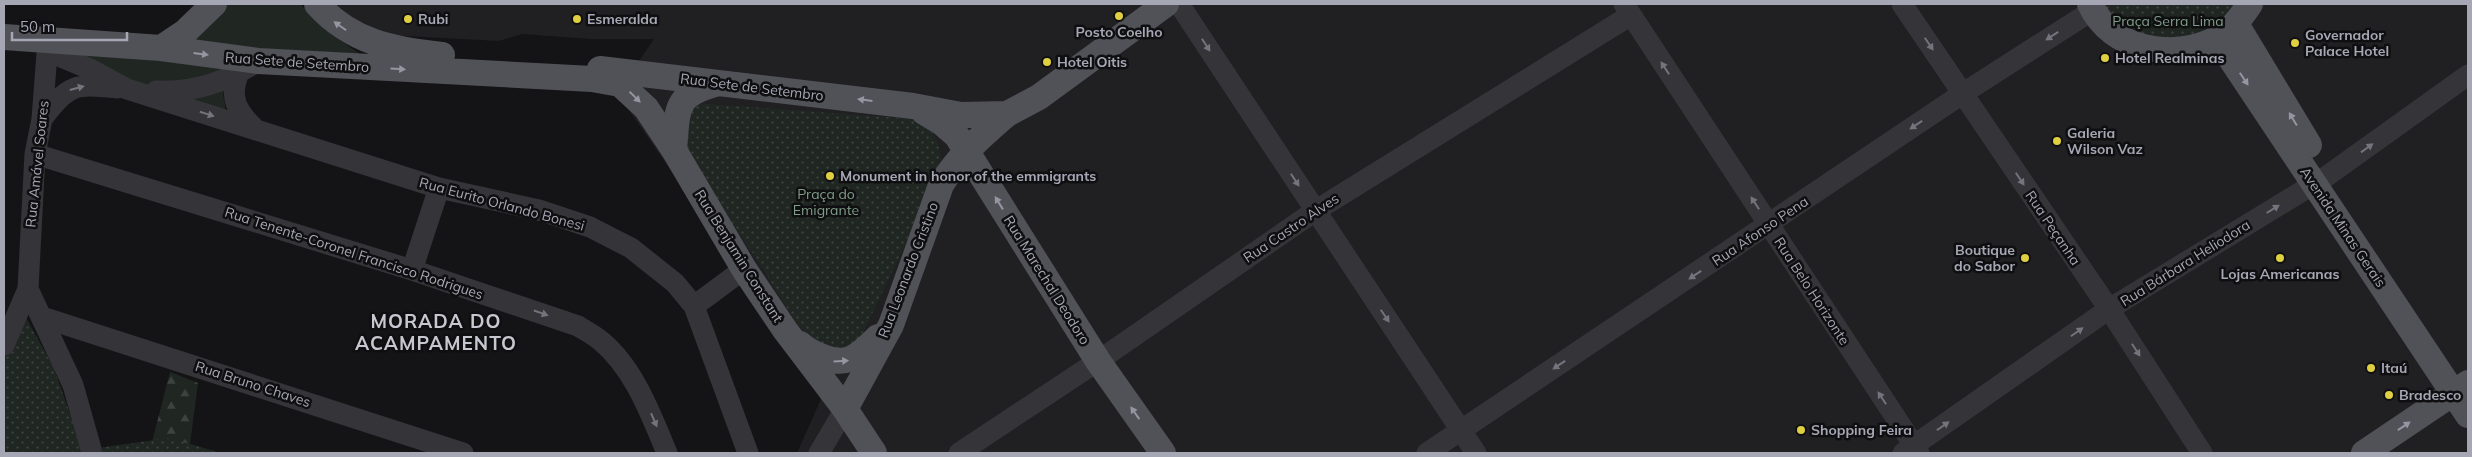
<svg xmlns="http://www.w3.org/2000/svg" width="2472" height="457" font-family="Mulish,sans-serif">
<style>
.built{fill:#202022}
.grass{fill:#202722}
.forest{fill:url(#forest-firs)}
.park{fill:url(#park-dots)}
.lines{fill:none;stroke-linecap:round;stroke-linejoin:round}
.minor{stroke:#353539;stroke-width:21}
.major{stroke:#515158;stroke-width:26}
.oneway{fill:#9596a2}
.oneway2{fill:#73747d}
.poi-dot{fill:#dfd042;stroke:#0f0e10;stroke-width:2}
.labels{text-anchor:middle;stroke-width:5;stroke-linejoin:round;paint-order:stroke}
.poi-label{font-size:14px;font-weight:bold;fill:#a6a7b4;stroke:#0f0e10;text-anchor:start}
.park-label{font-size:14px;fill:#7f9d88;stroke:#0f0e10}
.street-label{font-size:14px;fill:#a6a7b4;stroke:#0f0e10}
.district-label{font-size:19px;font-weight:bold;letter-spacing:1px;fill:#c7c7d0;stroke:#0f0e10}
</style>
<defs>
<pattern id="forest-firs" width="22" height="20" patternUnits="userSpaceOnUse" patternTransform="scale(1.25)"><rect width="22" height="20" fill="#202722"/><path d="M5 1l3.5 6h-7zM16 11l3.5 6h-7z" fill="#3d4440"/></pattern>
<pattern id="park-dots" width="8" height="8" patternUnits="userSpaceOnUse" patternTransform="scale(1.25)"><rect width="8" height="8" fill="#202722"/><path d="M2 2h.1M6 6h.1" fill="none" stroke="#3d4440" stroke-width="1.8" stroke-linecap="round"/></pattern>
</defs>
<rect width="100%" height="100%" fill="#141315"/>
<path class="built" d="M 328,4 L 2468,4 L 2468,453 L 797,453 L 821,399 L 738,267 L 617,93 L 654,39 L 591,39 L 522,34 L 499,41 L 387,35 L 362,27 Z"/>
<path class="grass" d="M 226,4 L 300,4 L 332,35 L 366,58 L 182,45 Z
M 69,51 L 230,68 L 210,78 L 145,86 Z
M 225,88 L 223,94 L 227,116 L 180,102 Z"/>
<path class="forest" d="M 170,372 L 198,383 L 190,444 L 221,453 L 119,453 L 151,446 Z"/>
<path class="park" d="M 2103,4 L 2234,4 C 2202,52 2136,47 2103,4 Z
M 707,104 L 915,119 C 937,131 943,148 940,172 L 858,343 L 834,354 L 815,343 L 796,322 L 756,258 L 684,155 L 680,126 L 696,105 Z
M 25,316 L 53,366 L 83,450 L 169,438 L 221,453 L 4,453 L 4,349 Z"/>
<g class="lines">
<path class="minor" d="M 1179,4 L 1476,453
M 1624,4 L 1919,453
M 1902,4 L 2109,309 L 2202,453
M 48,40 L 42,119 L 35,154 L 28,289 L 73,385 L 91,449
M 47,51 L 90,69 L 127,89 L 439,188 L 539,210 L 590,227 L 631,248 L 675,283 L 694,306 L 748,453
M 238,75 C 229,98 237,111 254,128
M 156,91 C 193,93 227,82 258,61
M 42,119 C 70,83 74,84 118,88
M 35,154 L 412,270 L 578,326 C 586,331 594,335 601,341 C 634,368 651,415 667,453
M 412,270 L 439,188
M 694,306 L 744,269
M 42,317 L 463,453
M 4,345 L 28,289
M 819,453 L 845,409
M 959,453 L 1098,361 L 1315,211 L 1631,15
M 1427,453 L 1962,94 L 2093,10
M 1903,453 L 2109,309 L 2327,176 L 2468,75"/>
<path class="major" d="M 317,4 C 351,42 393,50 442,55
M 2090,4 C 2112,51 2173,61 2216,39 C 2231,31 2241,17 2250,4
M 2236,24 L 2309,145
M 4,37 L 161,48 L 258,61 L 592,79 L 620,84 L 646,108 L 674,150 L 744,269 L 785,330 L 845,409 L 874,453
M 2217,38 L 2468,415
M 161,48 L 185,32 L 214,4
M 600,69 L 913,106 L 961,115 L 1007,114 L 1039,97 L 1166,4
M 924,112 L 942,123 L 957,136 L 1098,361 L 1163,453
M 674,150 C 678,108 673,95 719,83
M 800,344 C 806,350 813,353 820,356 C 848,368 858,356 878,337
M 845,409 L 891,325 L 941,185 C 958,156 982,136 1007,114
M 2364,453 L 2468,383"/>
</g>
<defs><path id="oneway-solid" d="M-6-.8H1V-3.2L6.5 0L1 3.2V.8H-6Z" transform="scale(1.25)"/></defs>
<g class="oneway">
<use href="#oneway-solid" transform="translate(340 26) rotate(-145)"/>
<use href="#oneway-solid" transform="translate(201 54) rotate(7)"/>
<use href="#oneway-solid" transform="translate(398 69) rotate(3)"/>
<use href="#oneway-solid" transform="translate(2244 79) rotate(56)"/>
<use href="#oneway-solid" transform="translate(635 97) rotate(44)"/>
<use href="#oneway-solid" transform="translate(865 100) rotate(-173)"/>
<use href="#oneway-solid" transform="translate(2293 119) rotate(-121)"/>
<use href="#oneway-solid" transform="translate(999 203) rotate(-122)"/>
<use href="#oneway-solid" transform="translate(841 361) rotate(-3)"/>
<use href="#oneway-solid" transform="translate(1135 413) rotate(-125)"/>
<use href="#oneway-solid" transform="translate(2404 426) rotate(-34)"/>
</g>
<g class="oneway2">
<use href="#oneway-solid" transform="translate(2052 36) rotate(147)"/>
<use href="#oneway-solid" transform="translate(1929 44) rotate(56)"/>
<use href="#oneway-solid" transform="translate(1206 45) rotate(57)"/>
<use href="#oneway-solid" transform="translate(1665 68) rotate(-123)"/>
<use href="#oneway-solid" transform="translate(77 88) rotate(-15)"/>
<use href="#oneway-solid" transform="translate(207 114) rotate(17)"/>
<use href="#oneway-solid" transform="translate(1916 125) rotate(146)"/>
<use href="#oneway-solid" transform="translate(2367 148) rotate(-36)"/>
<use href="#oneway-solid" transform="translate(2020 179) rotate(56)"/>
<use href="#oneway-solid" transform="translate(1295 180) rotate(57)"/>
<use href="#oneway-solid" transform="translate(1755 203) rotate(-123)"/>
<use href="#oneway-solid" transform="translate(2273 209) rotate(-32)"/>
<use href="#oneway-solid" transform="translate(1695 275) rotate(146)"/>
<use href="#oneway-solid" transform="translate(541 313) rotate(19)"/>
<use href="#oneway-solid" transform="translate(1385 316) rotate(56)"/>
<use href="#oneway-solid" transform="translate(2077 332) rotate(-35)"/>
<use href="#oneway-solid" transform="translate(2136 350) rotate(57)"/>
<use href="#oneway-solid" transform="translate(1559 365) rotate(146)"/>
<use href="#oneway-solid" transform="translate(1882 398) rotate(-123)"/>
<use href="#oneway-solid" transform="translate(654 420) rotate(67)"/>
<use href="#oneway-solid" transform="translate(1943 426) rotate(-35)"/>
</g>
<g class="poi-dot">
<circle cx="1119" cy="16" r="5"/>
<circle cx="408" cy="19" r="5"/>
<circle cx="577" cy="19" r="5"/>
<circle cx="2295" cy="43" r="5"/>
<circle cx="2105" cy="58" r="5"/>
<circle cx="1047" cy="62" r="5"/>
<circle cx="2057" cy="141" r="5"/>
<circle cx="830" cy="176" r="5"/>
<circle cx="2025" cy="258" r="5"/>
<circle cx="2280" cy="258" r="5"/>
<circle cx="2371" cy="368" r="5"/>
<circle cx="2389" cy="395" r="5"/>
<circle cx="1801" cy="430" r="5"/>
</g>
<g class="labels">
<g class="poi-label">
<text x="418" y="24">Rubi</text>
<text x="587" y="24">Esmeralda</text>
<text x="1119" y="37" text-anchor="middle">Posto Coelho</text>
<text x="2305" y="40">Governador<tspan x="2305" dy="16">Palace Hotel</tspan></text>
<text x="2115" y="63">Hotel Realminas</text>
<text x="1057" y="67">Hotel Oitis</text>
<text x="2067" y="138">Galeria<tspan x="2067" dy="16">Wilson Vaz</tspan></text>
<text x="840" y="181">Monument in honor of the emmigrants</text>
<text x="2015" y="255" text-anchor="end">Boutique<tspan x="2015" dy="16">do Sabor</tspan></text>
<text x="2280" y="279" text-anchor="middle">Lojas Americanas</text>
<text x="2381" y="373">Itaú</text>
<text x="2399" y="400">Bradesco</text>
<text x="1811" y="435">Shopping Feira</text>
</g>
<g class="park-label">
<text x="2168" y="26">Praça Serra Lima</text>
<text x="826" y="199">Praça do<tspan x="826" dy="16">Emigrante</tspan></text>
</g>
<g class="street-label">
<text transform="translate(297 62) rotate(4)" y="5">Rua Sete de Setembro</text>
<text transform="translate(752 87) rotate(7)" y="5">Rua Sete de Setembro</text>
<text transform="translate(37 164) rotate(-84)" y="5">Rua Amável Soares</text>
<text transform="translate(502 204) rotate(15)" y="5">Rua Eurito Orlando Bonesi</text>
<text transform="translate(2343 227) rotate(56)" y="5">Avenida Minas Gerais</text>
<text transform="translate(1291 228) rotate(-34)" y="5">Rua Castro Alves</text>
<text transform="translate(2053 228) rotate(56)" y="5">Rua Peçanha</text>
<text transform="translate(1760 231) rotate(-34)" y="5">Rua Afonso Pena</text>
<text transform="translate(354 253) rotate(18)" y="5">Rua Tenente-Coronel Francisco Rodrigues</text>
<text transform="translate(739 256) rotate(58)" y="5">Rua Benjamin Constant</text>
<text transform="translate(2185 263) rotate(-32)" y="5">Rua Bárbara Heliodora</text>
<text transform="translate(908 270) rotate(-69)" y="5">Rua Leonardo Cristino</text>
<text transform="translate(1047 280) rotate(58)" y="5">Rua Marechal Deodoro</text>
<text transform="translate(1812 291) rotate(57)" y="5">Rua Belo Horizonte</text>
<text transform="translate(253 384) rotate(18)" y="5">Rua Bruno Chaves</text>
</g>
<g class="district-label">
<text x="436" y="328">MORADA DO<tspan x="436" dy="22">ACAMPAMENTO</tspan></text>
</g>
</g>
<rect width="2472" height="457" fill="none" stroke="#a6a7b4" stroke-width="10"/>
<path d="M12 32v8h115v-8" fill="none" stroke="#a6a7b4" stroke-width="2.5"/>
<text x="20" y="32" font-size="15" fill="#a6a7b4" stroke="#0f0e10" stroke-width="4" paint-order="stroke">50 m</text>
</svg>
